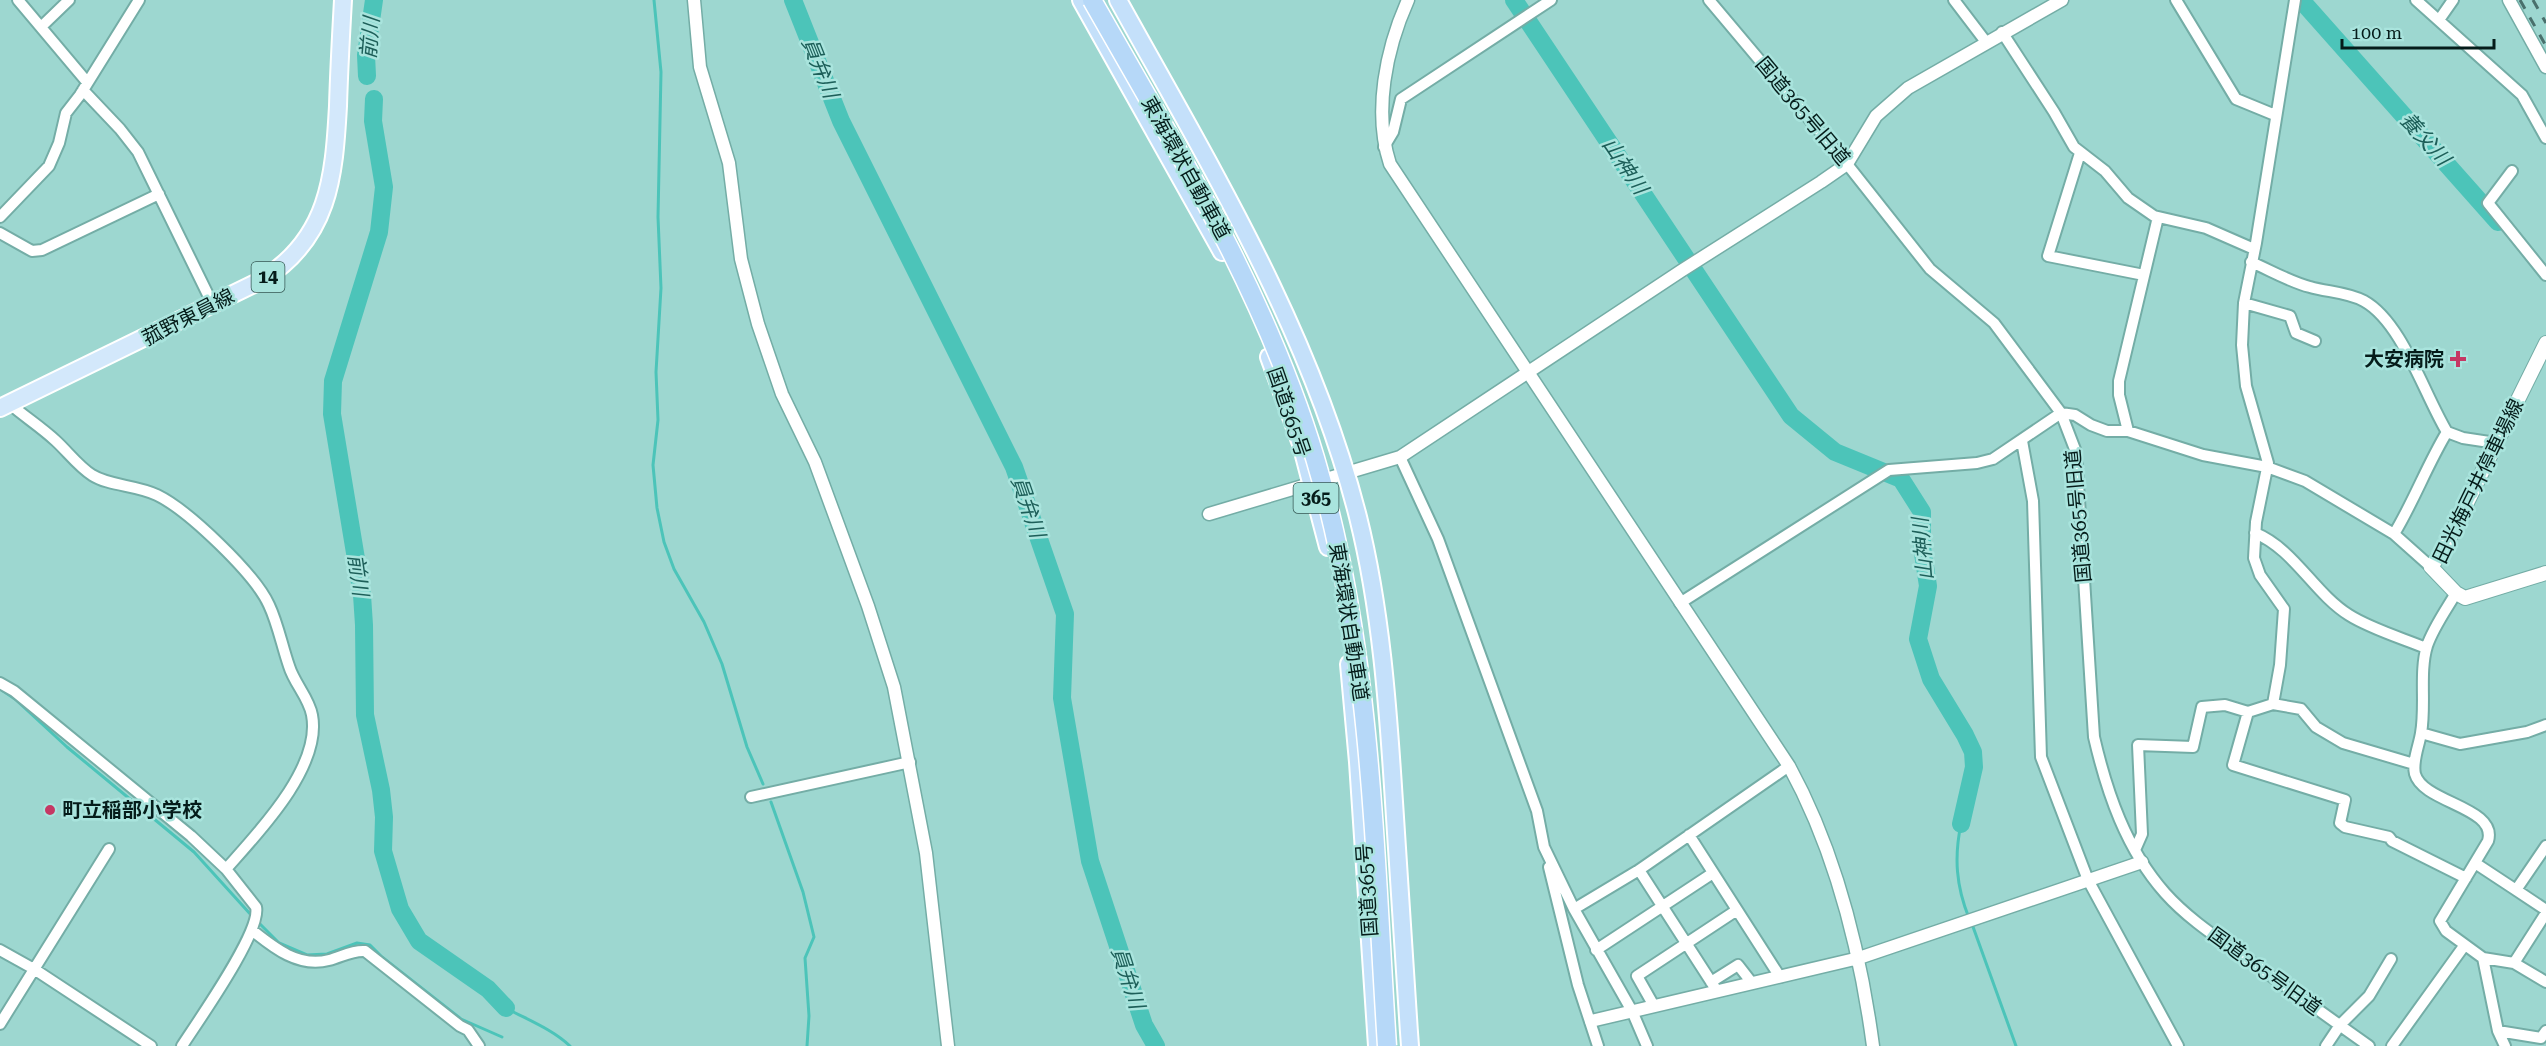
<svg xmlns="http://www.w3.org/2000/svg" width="2546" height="1046" font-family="'Roboto Serif','Noto Sans JP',serif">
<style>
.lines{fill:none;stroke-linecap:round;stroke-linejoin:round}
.stream{stroke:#4cc4b9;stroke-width:3}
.river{stroke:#4cc4b9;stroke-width:18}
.minor-casing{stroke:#74ada6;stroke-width:14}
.tertiary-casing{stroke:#74ada6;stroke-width:15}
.secondary-casing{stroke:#74ada6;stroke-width:16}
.primary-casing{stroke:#fff;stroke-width:20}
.trunk-casing{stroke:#fff;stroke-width:20}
.minor{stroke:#fff;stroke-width:10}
.tertiary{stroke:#fff;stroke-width:12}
.secondary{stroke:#fff;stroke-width:14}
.primary{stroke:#d3e8fb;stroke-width:16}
.trunk{stroke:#c4e0fa;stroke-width:16}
.rail{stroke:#49706c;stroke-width:3;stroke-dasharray:10 10;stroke-linecap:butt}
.motorway-bridge-casing{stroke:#fff;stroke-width:21;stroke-linecap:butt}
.motorway-bridge{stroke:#b6d8f8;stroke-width:18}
.poi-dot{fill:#c53864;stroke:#a9e4dd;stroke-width:2}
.labels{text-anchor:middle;stroke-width:5;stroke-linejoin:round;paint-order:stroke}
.shield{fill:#a9e4dd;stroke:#365854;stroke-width:1.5}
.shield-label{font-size:18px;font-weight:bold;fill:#051c1a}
.street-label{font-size:20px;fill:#051c1a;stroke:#a9e4dd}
.poi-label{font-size:20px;font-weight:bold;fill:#051c1a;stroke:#a9e4dd;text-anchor:end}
.water-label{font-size:21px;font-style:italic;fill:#1d5f59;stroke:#a9e4dd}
</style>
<rect width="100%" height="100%" fill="#9dd7d0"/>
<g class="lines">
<path class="stream" d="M 654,0 L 661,72 L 658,217 L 661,288 L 656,372 L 658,420 L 653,465 L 657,508 L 664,542 L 674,569 L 704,622 L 722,664 L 747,747 L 763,784
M 0,689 L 15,699 L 67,747 L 194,852 L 252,916
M 771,802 L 803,892 L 814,937 L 805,958 L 809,1016 L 807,1046
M 1961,824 C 1954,857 1956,886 1969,918
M 257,921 L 279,943 L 307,955 L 327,954 L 357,943 L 370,945 L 382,957 L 461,1019 L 502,1037
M 1972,924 L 2016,1046
M 506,1008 C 528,1020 552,1029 570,1046"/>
<path class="river" d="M 793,0 L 841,121 L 1014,467 L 1065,614 L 1062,698 L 1090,861 L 1144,1025 L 1156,1046
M 1514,0 L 1791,416 L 1835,452 L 1901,479 L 1922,512 L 1922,547 L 1928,586 L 1918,639 L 1931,679 L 1965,735 L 1973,752 L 1974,767 L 1961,824
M 2301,0 L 2498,222
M 367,76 L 366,55 L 374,0
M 374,99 L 373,121 L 384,187 L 379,232 L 333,381 L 332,414 L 362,595 L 364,625 L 365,715 L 381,790 L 384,817 L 383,851 L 400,909 L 419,941 L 488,989 L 506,1008"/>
<defs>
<path id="minor" d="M 18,0 L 87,82
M 1709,0 L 1847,164 L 1930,269 L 1994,323 L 2061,413 L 2076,452 L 2094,737 C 2107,793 2126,849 2165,893 C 2189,920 2221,940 2250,961 C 2290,989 2329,1018 2369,1046
M 1954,0 L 1986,42
M 2176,0 L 2236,99 L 2275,115
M 2295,0 L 2256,243 L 2244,303 L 2242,345 L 2246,386 L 2268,463 L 2256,522 L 2254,558 L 2260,575 L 2284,609 L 2280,665 L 2273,704 L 2301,709 L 2316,727 L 2343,743 L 2414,764
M 2416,0 L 2522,95 L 2546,138
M 2439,20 L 2453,0
M 42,26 L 69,0
M 2002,32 L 2054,112 L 2074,147 L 2105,171 L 2128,198 L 2154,216 L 2206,228 L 2254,249
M 83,90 L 120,129 L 138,152 L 213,305
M 1384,147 L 1393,132 L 1401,99 L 1551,0
M 2080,153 L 2048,256 L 2144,275
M 2512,171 L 2488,203 L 2546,275
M 0,217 L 49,166 L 59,143 L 66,113 L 80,95 L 139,0
M 0,233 L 32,251 L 42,250 L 159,194
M 2251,262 C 2270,270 2290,282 2310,287 C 2327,292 2347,292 2364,301 C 2402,322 2424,394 2447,432 L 2463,438 L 2496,443
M 2244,303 L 2290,316 L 2296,333 L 2315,341
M 10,404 C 25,417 41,427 56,441 C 67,451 79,467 92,475 C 109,486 137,485 157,495 C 188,510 255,574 269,605 C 278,624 282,646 289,666 C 294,683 309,698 312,715 C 322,767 258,833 226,869
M 2128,431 L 2119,395 L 2119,381 L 2158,217
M 2022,441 L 2033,501 L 2041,757 L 2088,880 L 2178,1046
M 1400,457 L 1438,539 L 1537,811 L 1544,847 L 1574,909 L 1632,1011 L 1647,1046
M 2255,533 C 2294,549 2314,593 2349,615 C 2371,629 2402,638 2426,648
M 2394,534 C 2414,501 2427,465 2447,432
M 2456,593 C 2446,610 2433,628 2427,646 C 2419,672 2426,706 2421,733 C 2419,746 2412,761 2415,774 C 2423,803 2498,807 2488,841 L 2440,921 L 2446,931 L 2483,958 L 2498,1031 L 2505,1046
M 1680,603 L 1889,470 L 1977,463 L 1993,459 L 2061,413 L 2075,415 L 2091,425 L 2107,431 L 2128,431 L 2203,455 L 2267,467 L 2305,481 L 2394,534 L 2431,567
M 0,683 L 14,691 L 191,836 L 226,869 L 256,907 C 262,931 198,1021 182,1046
M 2248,712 L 2233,765 L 2345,800 L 2340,823 L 2345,827 L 2389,837 L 2392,841 L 2466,878
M 2421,733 L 2460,744 L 2527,732 L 2546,725
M 751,797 L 910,762
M 1689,835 L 1780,977
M 2135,850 L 2142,834 L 2138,745 L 2193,747 L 2202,707 L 2225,705 L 2248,712 L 2273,704
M 2475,863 L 2516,890 L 2546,846
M 1549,867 L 1578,985 L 1598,1046
M 1639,870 L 1717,991
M 2516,890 L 2546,910
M 1574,909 L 1639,870 L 1789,766
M 2546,913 L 2514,963 L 2546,982
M 253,931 C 274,948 299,968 329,960 C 341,957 352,950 365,951 L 460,1026 L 468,1030 L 479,1046
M 0,950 L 34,969 L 151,1046
M 1596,950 L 1713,873
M 2483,958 L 2514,963
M 1711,982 L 1738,965 L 1752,983
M 1654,1006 L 1637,976 L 1737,910
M 0,1024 L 109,849
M 2498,1031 L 2541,1038 L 2546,1031
M 2326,1046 L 2340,1025 L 2369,996 L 2391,959
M 2392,1046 L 2464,946"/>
<path id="tertiary" d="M 694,0 L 700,67 L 729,163 L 741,259 L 758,324 L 782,394 L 815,462 L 868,606 L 894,687 L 926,853 L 948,1046
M 1408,0 C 1386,49 1373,112 1390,164 L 1789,766 C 1836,852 1860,949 1873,1046
M 2509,0 L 2546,67
M 1209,514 L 1400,457 L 1681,271 L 1821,182 L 1847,164 L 1876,116 L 1908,88 L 2062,0
M 1591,1021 L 1859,958 L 2142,862"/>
<path id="secondary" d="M 2546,343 L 2446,545 L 2431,567 L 2456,593 L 2465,598 L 2546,573"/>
<path id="primary" d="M 0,408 L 262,280 C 329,238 334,178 338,106 C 339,71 341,35 343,0"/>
<path id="trunk" d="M 1081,0 L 1222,252
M 1118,0 C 1210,166 1311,331 1358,517 C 1381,609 1388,707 1394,802 C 1399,884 1404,965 1410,1046
M 1269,357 L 1301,444 L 1328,547
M 1349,664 L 1358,762 L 1377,1046"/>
</defs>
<use href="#minor" class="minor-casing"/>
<use href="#tertiary" class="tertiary-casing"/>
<use href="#secondary" class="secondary-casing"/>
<use href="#primary" class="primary-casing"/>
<use href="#trunk" class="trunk-casing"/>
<use href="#minor" class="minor"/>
<use href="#tertiary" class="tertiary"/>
<use href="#secondary" class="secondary"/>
<use href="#primary" class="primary"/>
<use href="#trunk" class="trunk"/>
<path class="rail" d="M 2520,0 L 2546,46
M 2533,0 L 2546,23"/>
<defs>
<path id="motorway-bridge" d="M 1092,0 C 1176,148 1266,294 1315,458 C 1372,648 1374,849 1387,1046"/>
</defs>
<use href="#motorway-bridge" class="motorway-bridge-casing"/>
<use href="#motorway-bridge" class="motorway-bridge"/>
</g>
<g class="poi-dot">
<path d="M2455 350h6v6h6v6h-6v6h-6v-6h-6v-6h6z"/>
<circle cx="50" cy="810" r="6"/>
</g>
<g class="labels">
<g class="shield">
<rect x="251.5" y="262" width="33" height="30" rx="4.5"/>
<rect x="1293.5" y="483" width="45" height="30" rx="4.5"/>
</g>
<g class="shield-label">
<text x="268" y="283">14</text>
<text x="1316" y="504">365</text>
</g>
<g class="street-label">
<text transform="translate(1803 111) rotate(50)" y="7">国道365号旧道</text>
<text transform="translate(1186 168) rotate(61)" y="7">東海環状自動車道</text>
<text transform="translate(188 317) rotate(-27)" y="7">菰野東員線</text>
<text transform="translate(1289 412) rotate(71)" y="7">国道365号</text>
<text transform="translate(2478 481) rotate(-64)" y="7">田光梅戸井停車場線</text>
<text transform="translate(2078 516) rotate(-95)" y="7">国道365号旧道</text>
<text transform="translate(1349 622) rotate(81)" y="7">東海環状自動車道</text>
<text transform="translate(1367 890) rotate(-94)" y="7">国道365号</text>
<text transform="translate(2265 971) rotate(36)" y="7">国道365号旧道</text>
</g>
<g class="poi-label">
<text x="2444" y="366">大安病院</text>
<text x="62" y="817" text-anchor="start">町立稲部小学校</text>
</g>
<g class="water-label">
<text transform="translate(370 38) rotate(-85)" y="7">前川</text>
<text transform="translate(820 68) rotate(68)" y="7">員弁川</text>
<text transform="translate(2425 139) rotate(48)" y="7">養父川</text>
<text transform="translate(1625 166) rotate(56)" y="7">山神川</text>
<text transform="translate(1028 507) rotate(71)" y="7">員弁川</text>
<text transform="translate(1923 549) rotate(-95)" y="7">山神川</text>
<text transform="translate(358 575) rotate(82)" y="7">前川</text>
<text transform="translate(1128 978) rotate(72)" y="7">員弁川</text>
</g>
</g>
<path d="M2342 39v9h152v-9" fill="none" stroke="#051c1a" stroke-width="3"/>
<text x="2351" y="39" font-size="18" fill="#051c1a" stroke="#a9e4dd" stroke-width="4.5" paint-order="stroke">100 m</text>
</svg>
